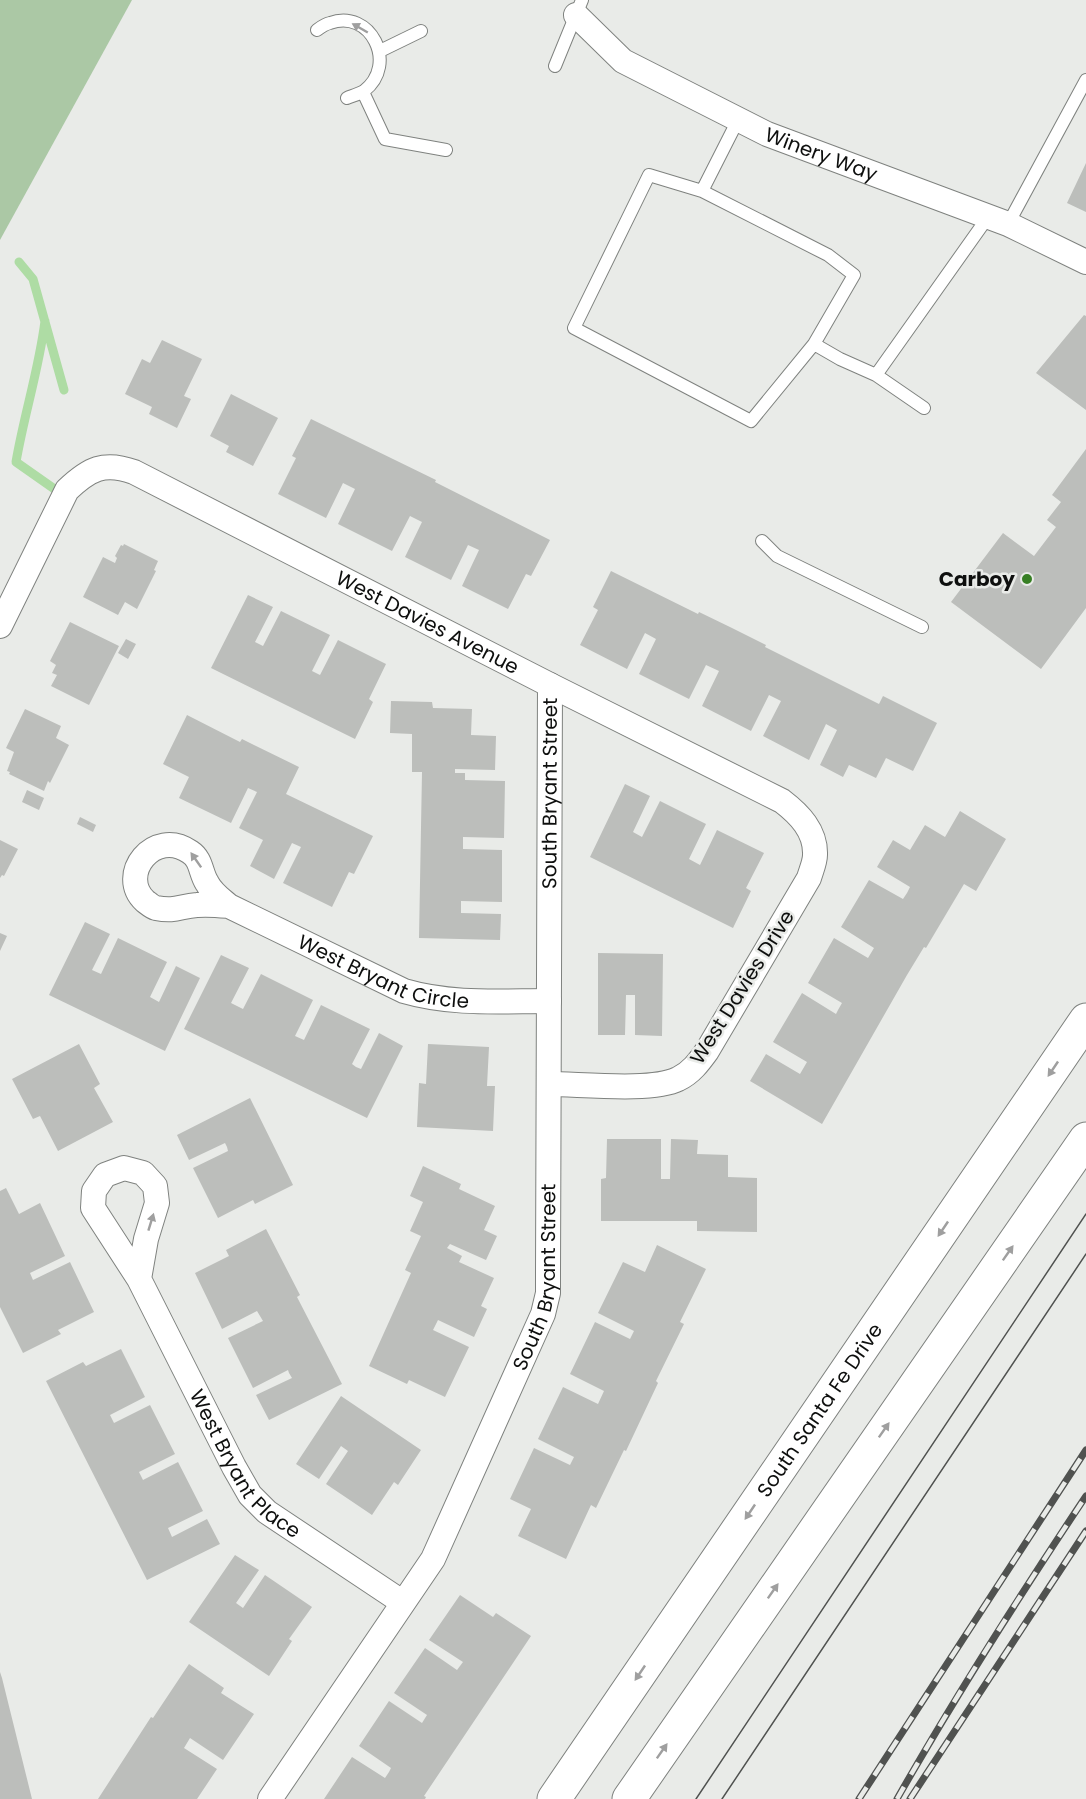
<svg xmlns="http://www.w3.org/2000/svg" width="1086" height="1799" font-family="Poppins,sans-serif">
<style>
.green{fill:#abc8a5}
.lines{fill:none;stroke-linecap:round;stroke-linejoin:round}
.stream{stroke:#aedca4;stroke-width:9}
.building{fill:#bcbebb}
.lane-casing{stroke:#7f827f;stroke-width:14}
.street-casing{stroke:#7f827f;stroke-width:26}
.highway-casing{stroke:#7f827f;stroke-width:35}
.lane{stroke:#fff;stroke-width:12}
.street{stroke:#fff;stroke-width:24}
.highway{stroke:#fff;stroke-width:33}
.tram{stroke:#505250;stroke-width:1.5}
.rail-casing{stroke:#505250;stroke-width:7}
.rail{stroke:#e9ebe8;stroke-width:4.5;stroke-dasharray:14;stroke-linecap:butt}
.oneway{fill:#9f9f9f}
.poi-dot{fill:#377f24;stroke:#e9ebe8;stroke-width:2}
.labels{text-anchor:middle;stroke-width:5;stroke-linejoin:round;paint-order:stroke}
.street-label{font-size:20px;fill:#0e0f0e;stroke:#e9ebe8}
.poi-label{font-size:20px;font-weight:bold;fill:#0e0f0e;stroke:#e9ebe8;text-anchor:end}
</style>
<rect width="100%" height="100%" fill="#e9ebe8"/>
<path class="green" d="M 0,0 L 132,0 L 0,240 Z"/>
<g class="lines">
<path class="stream" d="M 19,262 L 33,279 L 64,390
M 45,321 C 39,369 24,415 16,462 L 63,495"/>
</g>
<path class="building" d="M 1086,163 L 1086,212 L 1067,203 Z
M 1084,315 L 1086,316 L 1086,410 L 1036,373 Z
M 162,340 L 202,359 L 184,396 L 191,399 L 177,428 L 149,414 L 152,407 L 125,394 L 142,359 L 150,363 Z
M 231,394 L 278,418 L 253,466 L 226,452 L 229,446 L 210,436 Z
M 311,419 L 436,480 L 435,482 L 550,540 L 531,576 L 526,574 L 508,609 L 462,586 L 479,550 L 468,545 L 451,580 L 405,557 L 422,522 L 410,516 L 392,551 L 338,524 L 355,489 L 343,483 L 326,518 L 278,494 L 296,458 L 292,456 Z
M 1086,449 L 1086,608 L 1041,669 L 951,602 L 1003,533 L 1034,556 L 1056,527 L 1047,520 L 1061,502 L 1052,495 Z
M 124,544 L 158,561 L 154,570 L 156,571 L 137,609 L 125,602 L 118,615 L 83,597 L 103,557 L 115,563 L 117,558 L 115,556 L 121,545 L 123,546 Z
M 611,571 L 698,614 L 699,612 L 732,628 L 766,645 L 765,647 L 879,704 L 883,696 L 937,723 L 913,771 L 886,758 L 876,778 L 849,765 L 843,777 L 820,765 L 837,730 L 826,724 L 809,760 L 763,736 L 781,701 L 769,695 L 751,731 L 702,706 L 719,671 L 706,665 L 689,699 L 639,674 L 656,639 L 645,633 L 627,669 L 580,645 L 598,610 L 593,607 Z
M 248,595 L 273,607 L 255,642 L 263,646 L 281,611 L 330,635 L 312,671 L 320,675 L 338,640 L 386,664 L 369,699 L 373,702 L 355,739 L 211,668 Z
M 70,622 L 119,646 L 89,705 L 51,686 L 57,675 L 52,673 L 56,665 L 50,661 Z
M 126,639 L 136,644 L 128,659 L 118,653 Z
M 391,701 L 432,702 L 433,708 L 472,709 L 471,735 L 496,736 L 495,770 L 455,769 L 455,773 L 465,773 L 465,780 L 505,781 L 504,838 L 463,837 L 463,849 L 502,850 L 502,902 L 461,901 L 461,913 L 501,914 L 500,940 L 419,938 L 422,772 L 412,772 L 412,734 L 390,733 Z
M 25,709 L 61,726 L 56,738 L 69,745 L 50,783 L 48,781 L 44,791 L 9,774 L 10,772 L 7,771 L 14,752 L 6,748 Z
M 187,715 L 240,742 L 242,739 L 299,767 L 286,794 L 373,836 L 354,874 L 349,872 L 332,907 L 283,883 L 301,847 L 292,843 L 274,879 L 250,866 L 263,840 L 239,828 L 257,792 L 248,788 L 231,823 L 179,798 L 189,777 L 163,764 Z
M 625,784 L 650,796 L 633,832 L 642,837 L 660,801 L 706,824 L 689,859 L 700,865 L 717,830 L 764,853 L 746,888 L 751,891 L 733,928 L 590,857 Z
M 27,790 L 44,798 L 39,810 L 22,802 Z
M 960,811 L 1006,839 L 976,891 L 964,884 L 926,948 L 924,947 L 907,975 L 822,1124 L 750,1081 L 766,1054 L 800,1074 L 807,1062 L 773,1042 L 802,993 L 836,1014 L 838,1010 L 842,1003 L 808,983 L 834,938 L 868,958 L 874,948 L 841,927 L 869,880 L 903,899 L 907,893 L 910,887 L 877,867 L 893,840 L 910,850 L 925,825 L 945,837 Z
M 80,817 L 96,825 L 93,832 L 77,824 Z
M 0,840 L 18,849 L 4,876 L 2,875 L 0,878 Z
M 85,922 L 110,934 L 92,970 L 101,974 L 118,938 L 167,962 L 150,997 L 159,1002 L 176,966 L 200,978 L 165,1051 L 49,995 Z
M 0,933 L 7,936 L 0,951 Z
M 598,953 L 663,954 L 662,1036 L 635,1035 L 635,995 L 626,995 L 625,1035 L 598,1035 Z
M 221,955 L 249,968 L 231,1003 L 243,1009 L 261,974 L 313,1000 L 295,1036 L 304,1040 L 321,1005 L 370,1029 L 352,1064 L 356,1067 L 361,1069 L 379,1033 L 403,1046 L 367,1118 L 184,1029 Z
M 79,1044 L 100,1084 L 94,1088 L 113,1122 L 58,1151 L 40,1116 L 33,1119 L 12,1079 Z
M 428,1044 L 489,1047 L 487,1086 L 495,1086 L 493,1131 L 417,1127 L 419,1083 L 426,1084 Z
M 250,1098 L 293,1185 L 255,1204 L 253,1200 L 218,1218 L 193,1168 L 228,1151 L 227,1147 L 225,1143 L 189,1160 L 177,1135 Z
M 607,1139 L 661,1139 L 661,1179 L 670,1179 L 671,1139 L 698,1140 L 697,1154 L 728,1155 L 728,1177 L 757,1178 L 757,1232 L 697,1231 L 697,1221 L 601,1221 L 601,1179 L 606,1178 Z
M 423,1166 L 461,1184 L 459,1189 L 495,1206 L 484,1230 L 497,1236 L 486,1260 L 450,1244 L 447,1248 L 462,1256 L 459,1262 L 494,1278 L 481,1306 L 487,1309 L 474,1337 L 438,1320 L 433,1330 L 469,1347 L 445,1397 L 409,1380 L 407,1384 L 369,1366 L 411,1273 L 405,1270 L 421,1236 L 410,1231 L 423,1202 L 410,1196 Z
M 6,1188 L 19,1214 L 40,1203 L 65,1256 L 30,1273 L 33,1280 L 70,1262 L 94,1312 L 58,1330 L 61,1334 L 23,1353 L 0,1307 L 0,1191 Z
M 266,1229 L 300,1295 L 297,1297 L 342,1384 L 269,1420 L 256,1395 L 292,1378 L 289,1373 L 288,1370 L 253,1388 L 228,1338 L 263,1321 L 257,1311 L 222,1329 L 195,1273 L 229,1256 L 226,1250 Z
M 657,1245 L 706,1269 L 680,1322 L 684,1324 L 656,1381 L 658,1383 L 626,1451 L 624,1450 L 596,1508 L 591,1505 L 566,1559 L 518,1536 L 531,1509 L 510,1499 L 534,1448 L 570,1465 L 574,1457 L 538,1439 L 563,1387 L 598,1404 L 604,1391 L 570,1374 L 595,1322 L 630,1339 L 634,1331 L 598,1313 L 623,1262 L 645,1272 Z
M 121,1349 L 145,1397 L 110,1415 L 114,1423 L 150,1405 L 175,1454 L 139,1472 L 143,1480 L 178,1462 L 203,1511 L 168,1528 L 172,1537 L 207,1519 L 220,1544 L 147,1580 L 46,1381 L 83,1362 L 86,1366 Z
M 341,1396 L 421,1450 L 398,1485 L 394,1482 L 372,1515 L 326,1484 L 348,1451 L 341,1446 L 319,1479 L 296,1464 Z
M 235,1555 L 259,1570 L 236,1603 L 243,1608 L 265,1575 L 312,1607 L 289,1639 L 292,1641 L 269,1676 L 189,1622 Z
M 460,1595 L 493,1617 L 496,1613 L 531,1636 L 424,1796 L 426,1797 L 425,1799 L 324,1799 L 352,1757 L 385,1778 L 389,1772 L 391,1768 L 359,1746 L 389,1701 L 422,1723 L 427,1715 L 394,1693 L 425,1648 L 457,1670 L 463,1662 L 429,1640 Z
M 189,1664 L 224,1688 L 221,1693 L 254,1714 L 223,1760 L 190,1738 L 184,1748 L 217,1769 L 197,1799 L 98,1799 L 151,1717 L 153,1718 Z
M 0,1672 L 2,1678 L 32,1799 L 0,1799 Z"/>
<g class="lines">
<defs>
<path id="lane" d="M 317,30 C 321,27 325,24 330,23 C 370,8 399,64 364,91 C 359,94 352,96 347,98
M 380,51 L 421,31
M 555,66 L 582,0
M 363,92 L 385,139 L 446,150
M 738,120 L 702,191 L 649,175 L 574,328 L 751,421 L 814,344 L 840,359 L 876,375 L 924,408
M 702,191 L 828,255 L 854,275 L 814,344
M 1008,224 L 1086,80
M 876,375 L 988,217
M 762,541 L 777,556 L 922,627"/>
<g id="street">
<path id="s1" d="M 576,15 L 623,61 L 767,134 L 1008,224 L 1086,262"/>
<path id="s2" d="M 0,626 L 67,490 C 89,469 104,461 134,472 L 550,685 L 782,801 C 799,814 816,831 815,855 C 815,862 811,871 809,878 L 707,1051 C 699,1062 691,1073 678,1079 C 652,1092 580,1084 549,1084"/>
<path id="s3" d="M 229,906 C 218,905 208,904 197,905 C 180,906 176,912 156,908 C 152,907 149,904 145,901 C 117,875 154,827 190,852 C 202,860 200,872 207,883 C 212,893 221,899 229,906 L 404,991 C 452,1005 500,1001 549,1001"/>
<path id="s4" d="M 139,1279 L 146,1239 L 157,1203 L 155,1186 L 143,1173 L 124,1168 L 105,1175 L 94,1191 L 93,1208 L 139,1279 L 234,1467 L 250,1495 L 267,1512 L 402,1602"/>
<path id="s5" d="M 270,1799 L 433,1559 L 543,1314 L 548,1293 L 548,1273 L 550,685"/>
</g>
<g id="highway">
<path id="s6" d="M 554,1799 L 1086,1020"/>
<path d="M 629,1799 L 1086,1139"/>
</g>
</defs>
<use href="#lane" class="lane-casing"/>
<use href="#street" class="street-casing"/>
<use href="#highway" class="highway-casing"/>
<use href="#lane" class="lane"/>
<use href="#street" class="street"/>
<use href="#highway" class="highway"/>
<path class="tram" d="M 696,1799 L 1086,1214
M 722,1799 L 1086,1254"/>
<defs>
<path id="rail" d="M 859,1799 L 1086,1450
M 897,1799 C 956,1695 1020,1595 1086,1496
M 910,1799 L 1086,1531"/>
</defs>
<use href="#rail" class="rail-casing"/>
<use href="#rail" class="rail"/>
</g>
<defs><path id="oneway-solid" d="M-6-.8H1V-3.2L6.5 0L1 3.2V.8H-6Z" transform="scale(1.5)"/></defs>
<g class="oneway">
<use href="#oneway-solid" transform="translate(360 28) rotate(-150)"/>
<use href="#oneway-solid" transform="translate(196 860) rotate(-125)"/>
<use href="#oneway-solid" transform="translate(1053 1069) rotate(124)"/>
<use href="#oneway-solid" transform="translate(151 1222) rotate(-73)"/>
<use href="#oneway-solid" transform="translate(943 1229) rotate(124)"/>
<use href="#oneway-solid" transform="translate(1008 1253) rotate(-55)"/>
<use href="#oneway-solid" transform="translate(884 1430) rotate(-55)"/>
<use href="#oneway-solid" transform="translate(750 1512) rotate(124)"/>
<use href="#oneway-solid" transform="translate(773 1591) rotate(-55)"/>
<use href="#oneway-solid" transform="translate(640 1673) rotate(124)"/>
<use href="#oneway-solid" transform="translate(662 1751) rotate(-55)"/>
</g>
<circle class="poi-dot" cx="1027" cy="579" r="6"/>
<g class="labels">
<g class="street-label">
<text dy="7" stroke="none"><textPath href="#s1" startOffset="285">Winery Way</textPath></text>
<text dy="7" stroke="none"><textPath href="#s2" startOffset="556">West Davies Avenue</textPath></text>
<text dy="7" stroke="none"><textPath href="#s5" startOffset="1080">South Bryant Street</textPath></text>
<text dy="7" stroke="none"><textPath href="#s3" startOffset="424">West Bryant Circle</textPath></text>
<text transform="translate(742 987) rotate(-58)" y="7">West Davies Drive</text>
<text dy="7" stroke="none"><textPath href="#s5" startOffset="594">South Bryant Street</textPath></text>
<text dy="7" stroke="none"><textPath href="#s6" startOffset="471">South Santa Fe Drive</textPath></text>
<text dy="7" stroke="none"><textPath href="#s4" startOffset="489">West Bryant Place</textPath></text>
</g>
<g class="poi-label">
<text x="1015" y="586">Carboy</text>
</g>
</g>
</svg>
